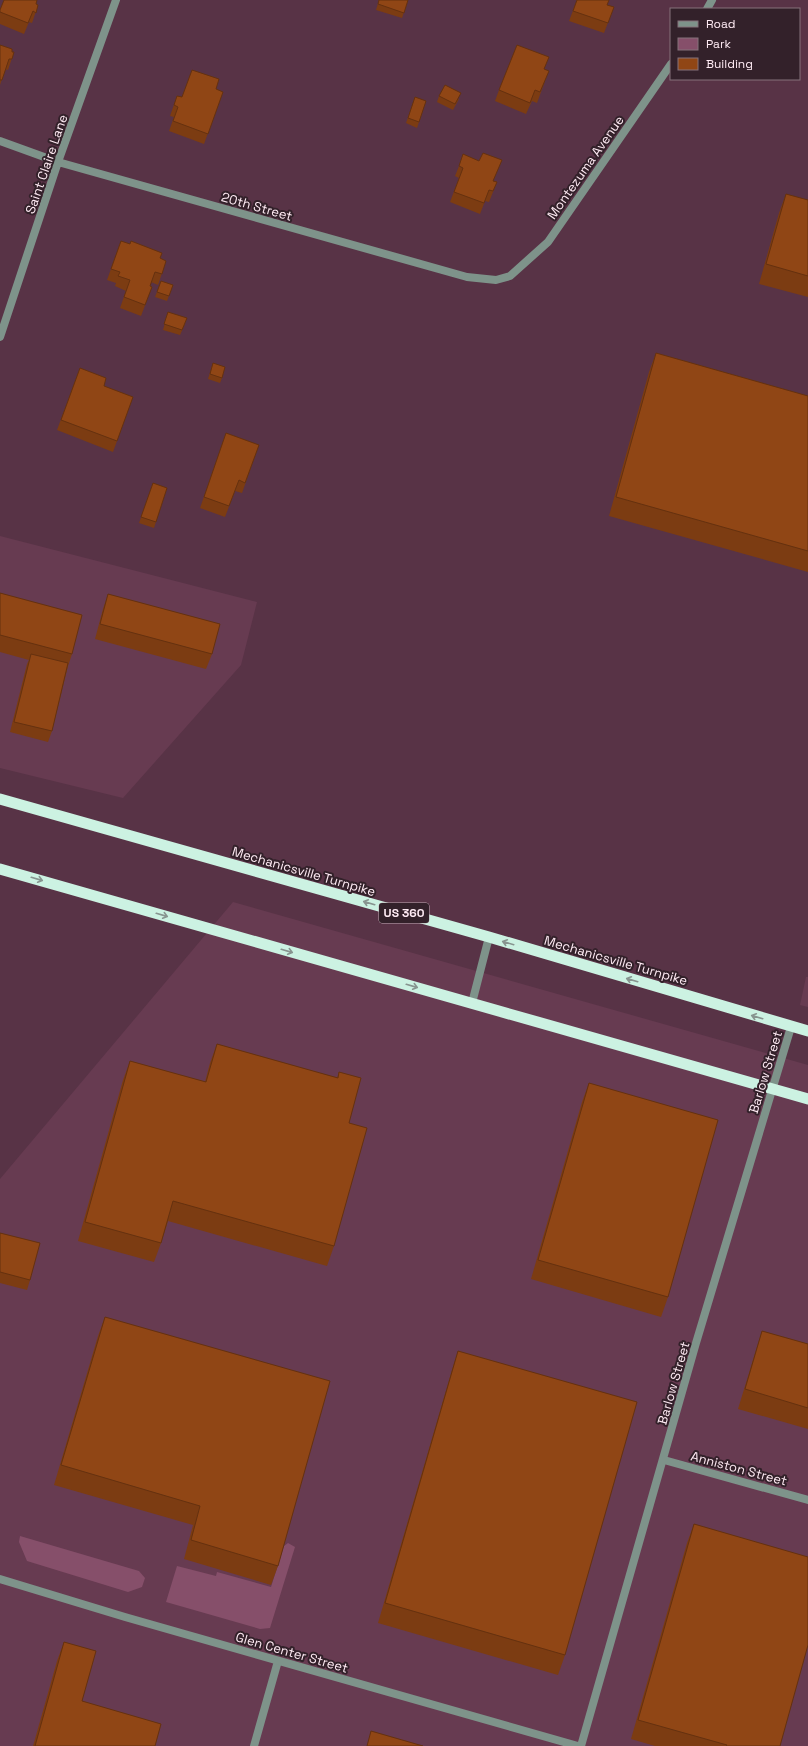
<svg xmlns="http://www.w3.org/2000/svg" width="808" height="1746" font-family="'Space Grotesk',sans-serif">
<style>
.built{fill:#673b51}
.green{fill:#864f6a}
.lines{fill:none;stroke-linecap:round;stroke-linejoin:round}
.service{stroke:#7e938a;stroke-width:8}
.minor{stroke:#7e938a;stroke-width:8}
.trunk{stroke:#ccf2e2;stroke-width:11}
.wall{fill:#7c3c12}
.building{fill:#904615;stroke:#65310f}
.oneway{stroke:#87948f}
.labels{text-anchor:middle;stroke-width:4;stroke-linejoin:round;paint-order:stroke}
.shield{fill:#33212a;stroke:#c2aeb7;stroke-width:1}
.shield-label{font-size:12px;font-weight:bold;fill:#ffebf4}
.street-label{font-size:13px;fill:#ffebf4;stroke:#33212a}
</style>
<rect width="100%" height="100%" fill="#583346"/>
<path class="built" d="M 0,536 L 257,602 L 241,665 L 123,798 L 0,768 Z
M 233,902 L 808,1065 L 808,1746 L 0,1746 L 0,1179 Z
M 806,977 L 808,977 L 808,1007 L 800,1005 Z"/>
<path class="green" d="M 20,1536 L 139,1571 L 145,1578 L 142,1587 L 128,1592 L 27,1561 L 19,1542 Z
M 288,1543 L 295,1547 L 270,1628 L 260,1629 L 166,1602 L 177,1566 L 216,1576 L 217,1572 L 271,1587 L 284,1546 Z"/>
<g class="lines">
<path class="service" d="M 472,1003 L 489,937
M 254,1746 L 278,1661"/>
<path class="minor" d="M 707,9 L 712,0
M 0,141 L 58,162 L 467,277 L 496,280 L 510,276 L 548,242 L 671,64
M 0,337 L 58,162 L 116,0
M 664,1460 L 808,1500
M 0,1579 L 125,1617 L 578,1746
M 581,1746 L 696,1343 L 791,1027"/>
<path class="trunk" d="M 0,799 L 489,937 L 808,1031
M 0,869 L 808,1099"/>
</g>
<path class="wall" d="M 379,0 L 408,0 L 402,18 L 376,10 Z
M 577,0 L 607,5 L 614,7 L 604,33 L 569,21 Z
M 36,4 L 38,5 L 32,23 L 29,22 L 24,34 L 0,24 L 0,10 Z
M 0,45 L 12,52 L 14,52 L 8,70 L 5,69 L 0,85 Z
M 544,69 L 545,81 L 537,103 L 532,101 L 526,114 L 495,101 L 499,90 Z
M 216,89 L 223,92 L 204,144 L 169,131 L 174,117 L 170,116 L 177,96 L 182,97 Z
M 439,96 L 459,99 L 453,110 L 437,102 Z
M 415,97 L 426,101 L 417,128 L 406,123 Z
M 459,166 L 497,182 L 489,202 L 485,201 L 480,214 L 450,202 L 459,178 L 455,176 Z
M 786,194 L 808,200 L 808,297 L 759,284 L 779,213 Z
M 121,241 L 166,261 L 158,285 L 151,282 L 150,286 L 152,287 L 141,316 L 120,308 L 126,291 L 115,286 L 116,283 L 107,280 Z
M 161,281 L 173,285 L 167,301 L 155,297 Z
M 168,312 L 185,324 L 180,335 L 163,330 Z
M 656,353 L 808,396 L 808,572 L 609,516 L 649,372 Z
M 213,363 L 222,378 L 220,383 L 208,379 Z
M 80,368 L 104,386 L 133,397 L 113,452 L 57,430 Z
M 226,433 L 259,445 L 242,493 L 235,491 L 225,517 L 200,508 Z
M 153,483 L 167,488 L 154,528 L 139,523 Z
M 0,593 L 72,654 L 68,666 L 52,731 L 48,742 L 10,732 L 27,664 L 29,660 L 0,652 Z
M 108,594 L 212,654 L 206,669 L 95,639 L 103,609 Z
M 217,1044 L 337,1078 L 339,1072 L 349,1123 L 334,1246 L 327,1266 L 168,1221 L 161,1243 L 154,1262 L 78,1241 L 123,1080 L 130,1061 L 205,1082 L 210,1063 Z
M 589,1083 L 668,1297 L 661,1317 L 531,1279 L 582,1102 Z
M 0,1233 L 30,1280 L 27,1290 L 0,1283 Z
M 105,1317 L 278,1566 L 271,1585 L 184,1559 L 193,1525 L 54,1485 L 98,1336 Z
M 762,1331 L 808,1344 L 808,1429 L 738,1409 L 756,1350 Z
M 458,1351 L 565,1655 L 558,1675 L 378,1623 L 452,1370 Z
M 694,1524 L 780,1746 L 655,1746 L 631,1739 L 687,1543 Z
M 64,1642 L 82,1701 L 155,1746 L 33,1746 L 57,1661 Z"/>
<path class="building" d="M 4,0 L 37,0 L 36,4 L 38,5 L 36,13 L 33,11 L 28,23 L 0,12 L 0,10 Z
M 379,0 L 408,0 L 404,13 L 378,4 Z
M 577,0 L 609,0 L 607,5 L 614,7 L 608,23 L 573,11 Z
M 0,45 L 12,49 L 12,52 L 14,52 L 12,59 L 9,59 L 2,80 L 0,80 Z
M 517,45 L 549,57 L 544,69 L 549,71 L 540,92 L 535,90 L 530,103 L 499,90 Z
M 192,70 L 219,79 L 216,89 L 223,92 L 208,134 L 173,121 L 178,107 L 174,105 L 177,96 L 182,97 Z
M 445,85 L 461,93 L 455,104 L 439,96 Z
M 415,97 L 426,101 L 419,122 L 408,118 Z
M 483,153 L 502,160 L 493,181 L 497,182 L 493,191 L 489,190 L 484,203 L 454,192 L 463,168 L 459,166 L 463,154 L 479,161 Z
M 786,194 L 808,200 L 808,276 L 766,264 Z
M 121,241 L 130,244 L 131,241 L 162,253 L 160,258 L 166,261 L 162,274 L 155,272 L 150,286 L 152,287 L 145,305 L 124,297 L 130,280 L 118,276 L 120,272 L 111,269 Z
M 161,281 L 173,285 L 169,296 L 157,292 Z
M 168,312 L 187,318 L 182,330 L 164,324 Z
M 656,353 L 808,396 L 808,551 L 616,497 Z
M 213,363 L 225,367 L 222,378 L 210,374 Z
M 80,368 L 106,378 L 104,386 L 133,397 L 117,441 L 61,420 Z
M 226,433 L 259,445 L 245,483 L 239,480 L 229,506 L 204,497 Z
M 153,483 L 167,488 L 156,522 L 141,517 Z
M 0,593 L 82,615 L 72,654 L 0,635 Z
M 108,594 L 220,624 L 212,654 L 100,624 Z
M 31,654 L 68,663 L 52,731 L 14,722 Z
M 217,1044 L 338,1078 L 339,1072 L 361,1078 L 349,1123 L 367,1128 L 334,1246 L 173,1201 L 161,1243 L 85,1222 L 130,1061 L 206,1082 Z
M 589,1083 L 718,1120 L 668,1297 L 538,1260 Z
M 0,1233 L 40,1243 L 30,1280 L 0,1272 Z
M 105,1317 L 330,1381 L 278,1566 L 191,1540 L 200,1506 L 61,1465 Z
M 762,1331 L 808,1344 L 808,1408 L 745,1389 Z
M 458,1351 L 637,1402 L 565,1655 L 385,1603 Z
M 694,1524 L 808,1557 L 808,1645 L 780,1746 L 726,1746 L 727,1745 L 638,1720 Z
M 64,1642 L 96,1651 L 82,1701 L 161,1724 L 155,1746 L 35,1746 Z
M 371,1731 L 423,1746 L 367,1746 Z"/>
<defs><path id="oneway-shaft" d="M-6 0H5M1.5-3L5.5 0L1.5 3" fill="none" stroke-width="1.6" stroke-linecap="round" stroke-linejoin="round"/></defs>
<g class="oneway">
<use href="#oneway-shaft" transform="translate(37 879) rotate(16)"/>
<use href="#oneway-shaft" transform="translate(369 903) rotate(-164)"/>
<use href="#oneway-shaft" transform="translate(162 915) rotate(16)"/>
<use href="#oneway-shaft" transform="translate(508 943) rotate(-164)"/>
<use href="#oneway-shaft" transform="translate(287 951) rotate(16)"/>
<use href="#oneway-shaft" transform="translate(632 980) rotate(-164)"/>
<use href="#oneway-shaft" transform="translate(412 986) rotate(16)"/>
<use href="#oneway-shaft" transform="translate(757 1017) rotate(-164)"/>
</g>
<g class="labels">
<rect class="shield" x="379" y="903" width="50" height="20" rx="3"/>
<g class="shield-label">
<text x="404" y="917">US 360</text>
</g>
<g class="street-label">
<text transform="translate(46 164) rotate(-71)" y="5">Saint Claire Lane</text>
<text transform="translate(585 167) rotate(-55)" y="5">Montezuma Avenue</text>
<text transform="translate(257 206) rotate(16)" y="5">20th Street</text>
<text transform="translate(304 871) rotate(16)" y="5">Mechanicsville Turnpike</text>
<text transform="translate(616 960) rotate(16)" y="5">Mechanicsville Turnpike</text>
<text transform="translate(765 1072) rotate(-73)" y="5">Barlow Street</text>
<text transform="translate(673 1383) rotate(-74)" y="5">Barlow Street</text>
<text transform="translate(739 1468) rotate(15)" y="5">Anniston Street</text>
<text transform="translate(292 1652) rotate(16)" y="5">Glen Center Street</text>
</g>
</g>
<rect x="670" y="8" width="130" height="72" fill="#33212a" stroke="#85727b"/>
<rect x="678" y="21" width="20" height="6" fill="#7e938a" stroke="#85727b"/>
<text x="706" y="28" font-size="12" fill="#ffebf4">Road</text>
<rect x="678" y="38" width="20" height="12" fill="#864f6a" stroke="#85727b"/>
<text x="706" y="48" font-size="12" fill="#ffebf4">Park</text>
<rect x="678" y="58" width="20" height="12" fill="#904615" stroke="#85727b"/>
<text x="706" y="68" font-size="12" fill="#ffebf4">Building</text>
</svg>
